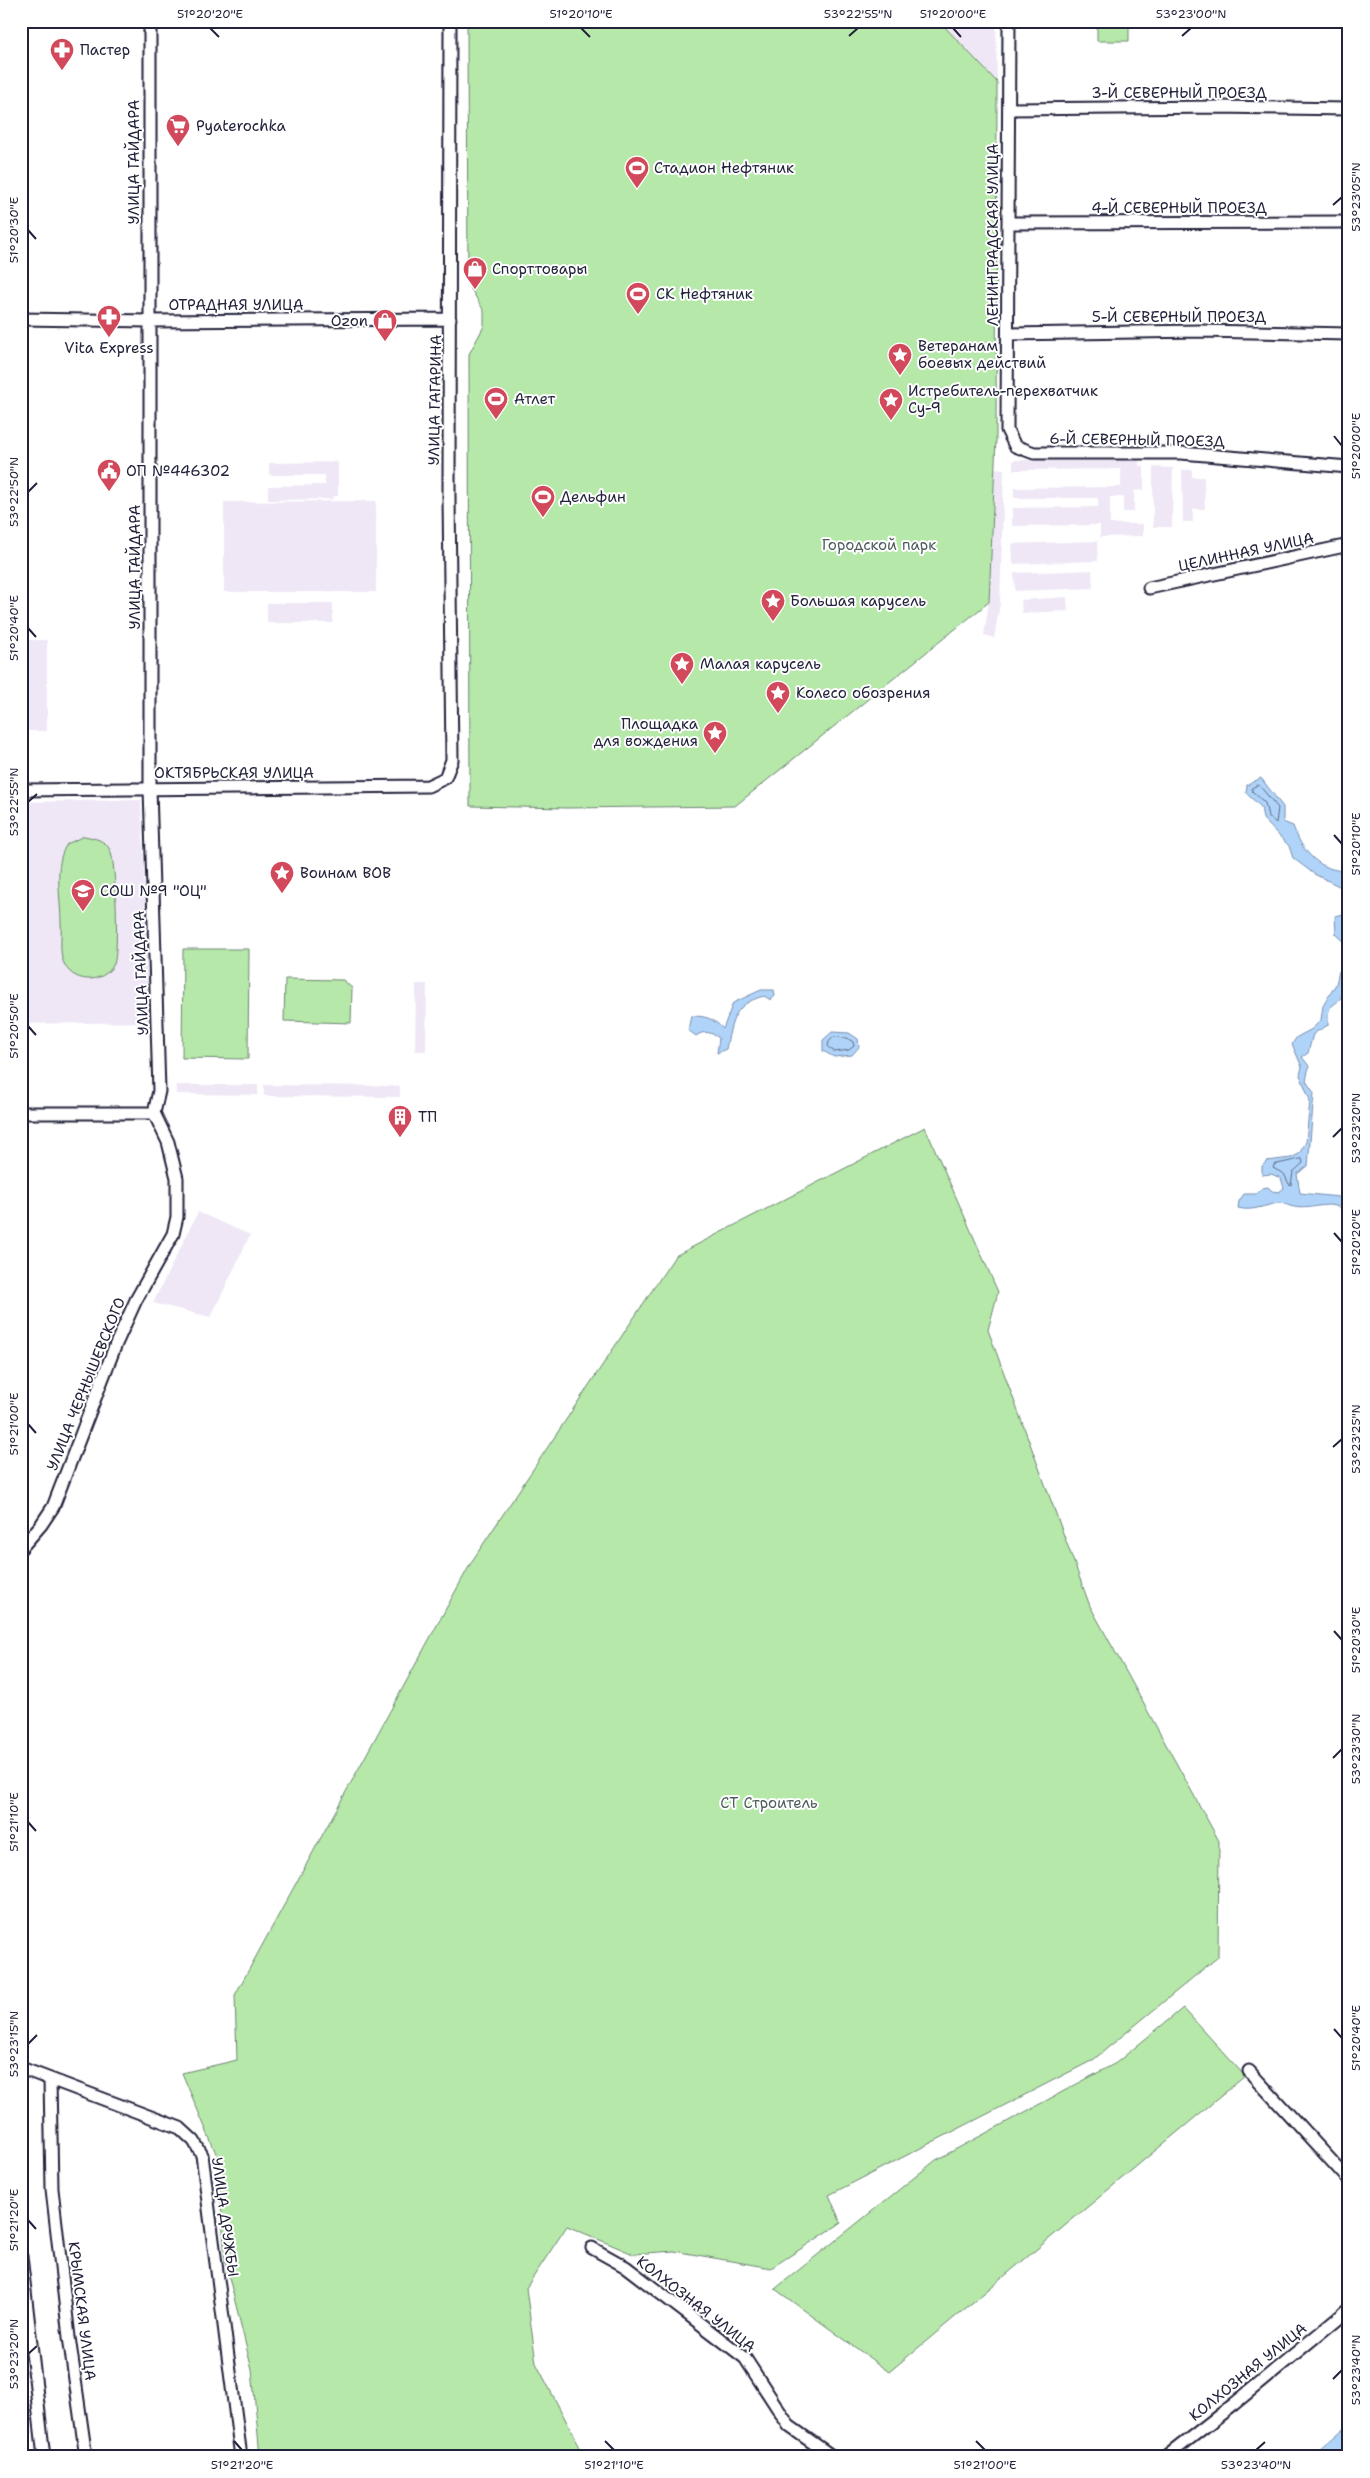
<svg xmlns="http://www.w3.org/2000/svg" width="1370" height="2478" font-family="'Shantell Sans',sans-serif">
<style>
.built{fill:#efe7f5}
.green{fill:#b6e8a9;stroke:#6c8572}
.water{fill:#b0d4f9;stroke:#778dad}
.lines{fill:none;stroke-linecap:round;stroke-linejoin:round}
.shore{stroke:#5b6987;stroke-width:1}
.street-casing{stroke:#22223b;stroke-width:15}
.street{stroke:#fff;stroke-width:11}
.ticks{fill:none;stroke:#22223b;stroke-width:2}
.labels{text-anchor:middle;stroke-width:4;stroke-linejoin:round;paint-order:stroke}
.poi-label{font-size:15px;fill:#22223b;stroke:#fff;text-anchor:start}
.street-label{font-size:15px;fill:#22223b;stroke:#fff}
.park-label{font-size:15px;fill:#4e5d5c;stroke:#fff}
.neatline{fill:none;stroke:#22223b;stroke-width:2}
.ticks-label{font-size:12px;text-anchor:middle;fill:#22223b}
</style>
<rect width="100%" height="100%" fill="#fff"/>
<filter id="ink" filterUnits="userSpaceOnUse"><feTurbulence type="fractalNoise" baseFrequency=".02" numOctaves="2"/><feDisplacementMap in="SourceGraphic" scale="10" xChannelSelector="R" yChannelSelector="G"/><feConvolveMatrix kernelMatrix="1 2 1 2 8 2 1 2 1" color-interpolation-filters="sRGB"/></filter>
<g filter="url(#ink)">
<path class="built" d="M 939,21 L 996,21 L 997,82 Z
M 1139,459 L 1139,466 L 1144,466 L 1144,490 L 1134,491 L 1134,512 L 1123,512 L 1123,497 L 1110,497 L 1110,524 L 1143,524 L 1143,536 L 1100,537 L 1100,525 L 1012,526 L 1012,508 L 1098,507 L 1098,498 L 1014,498 L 1014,488 L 1121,487 L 1121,469 L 1013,470 L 1013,460 Z
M 338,462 L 338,496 L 333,496 L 333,499 L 268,500 L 268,486 L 325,485 L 325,475 L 269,475 L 269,463 Z
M 1153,467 L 1173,468 L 1172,527 L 1153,527 Z
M 995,468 L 1004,469 L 1000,604 L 994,638 L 984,635 L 989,602 Z
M 1182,470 L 1192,470 L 1192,477 L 1204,477 L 1205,509 L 1193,509 L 1193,522 L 1183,522 Z
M 376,501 L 376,592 L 224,592 L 224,502 Z
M 1097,541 L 1098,561 L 1013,564 L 1012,544 Z
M 1092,570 L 1093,588 L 1015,591 L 1014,573 Z
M 1067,597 L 1068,611 L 1022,613 L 1021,600 Z
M 267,603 L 333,603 L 333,623 L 267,623 Z
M 21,640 L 47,640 L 47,731 L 21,731 Z
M 141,800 L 150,1022 L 21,1024 L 21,802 Z
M 416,984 L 427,984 L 426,1051 L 415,1051 Z
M 176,1085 L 258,1085 L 258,1095 L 176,1094 Z
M 264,1085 L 400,1086 L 400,1097 L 264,1096 Z
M 198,1212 L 250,1235 L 211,1317 L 153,1303 Z"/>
<path class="green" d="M 467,21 L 939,21 L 997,82 L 996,439 L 989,602 L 735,806 L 567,808 L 470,806 L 469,354 L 484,326 L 484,311 L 468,284 Z
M 1097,21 L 1129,21 L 1129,41 L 1097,41 Z
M 84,836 C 95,838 105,840 110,850 C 116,860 119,953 114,964 C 103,985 71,984 63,961 C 59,950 62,934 61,923 C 61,898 53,865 67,844 Z
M 183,949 L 249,949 L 248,1059 L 182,1058 Z
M 285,979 L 343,980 L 352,988 L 351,1023 L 284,1021 Z
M 925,1127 L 998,1292 L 988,1330 L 1090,1606 L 1219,1841 L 1218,1957 L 1093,2060 L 829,2195 L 841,2223 L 771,2268 L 674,2251 L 633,2254 L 567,2226 L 526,2288 L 536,2363 L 585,2457 L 260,2457 L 252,2370 L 225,2261 L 218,2158 L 182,2073 L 237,2060 L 235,1995 L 472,1561 L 675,1256 Z
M 1183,2008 L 1245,2076 L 889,2372 L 775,2289 L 936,2160 L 1116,2063 Z"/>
<path class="water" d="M 1261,778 L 1283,807 L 1283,822 L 1293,826 C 1302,852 1320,872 1349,871 L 1349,904 L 1343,888 L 1314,874 L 1293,858 L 1289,846 L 1263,819 L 1261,807 L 1246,793 L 1247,785 Z
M 1349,913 L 1349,960 L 1343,954 L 1347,944 L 1336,934 L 1335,916 Z
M 1349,963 C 1349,975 1348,984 1342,995 C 1335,1010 1327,999 1328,1025 L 1313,1034 L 1308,1053 L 1302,1057 L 1309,1066 L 1306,1081 L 1314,1093 L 1308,1166 L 1297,1174 L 1300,1193 L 1339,1197 L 1349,1207 L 1349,1213 C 1330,1197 1315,1211 1294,1207 C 1288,1206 1285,1203 1279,1203 C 1264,1205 1253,1212 1238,1208 L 1239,1201 L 1244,1194 L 1256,1194 L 1262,1188 L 1268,1187 L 1272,1191 L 1279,1192 L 1284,1188 L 1281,1178 L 1271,1174 L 1262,1175 L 1262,1166 L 1267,1161 L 1291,1158 L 1299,1154 L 1306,1142 L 1310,1100 L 1300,1075 L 1302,1067 L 1292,1044 L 1297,1037 L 1312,1029 L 1321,1020 L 1323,1006 L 1336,984 L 1339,971 Z
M 761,990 L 774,990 L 775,996 L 771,1000 L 764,996 C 733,1004 732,1021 726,1049 L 717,1053 L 719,1038 C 711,1032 704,1030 696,1036 L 688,1030 L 691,1016 C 706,1016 713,1018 723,1029 L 733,1003 Z
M 832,1032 L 849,1033 L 858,1039 L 859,1047 L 852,1055 L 834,1057 L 823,1051 L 823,1040 Z
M 1349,2424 L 1349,2457 L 1311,2457 Z"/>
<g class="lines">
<path class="shore" d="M 1259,785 L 1278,808 L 1276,823 L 1268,816 L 1265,803 L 1252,791 L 1252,788 Z
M 834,1037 L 847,1038 L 853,1042 L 854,1046 L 849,1050 L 835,1052 L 828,1047 L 829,1042 Z
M 1302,1159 L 1303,1163 L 1293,1172 L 1291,1185 L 1289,1184 L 1284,1174 L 1273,1168 L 1274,1165 Z"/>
<defs>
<path id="street" d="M 150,21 L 150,788 L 159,1091 L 154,1113
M 1009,21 L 1007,430 L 1015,446 L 1034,453 L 1181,453 L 1349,467
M 1009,109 L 1219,107 L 1349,109
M 1008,223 L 1349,222
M 21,319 L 149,321 L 450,319
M 1008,334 L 1200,331 L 1349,334
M 1149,588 L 1349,545
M 21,790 L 428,786 L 445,778 L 452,760 L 449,497 L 450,21
M 21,1113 L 154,1113
M 21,1548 L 41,1525 L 53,1507 L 116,1344 L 136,1300 L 173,1234 L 177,1217 L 177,1178 L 168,1142 L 154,1113
M 21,2068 L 180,2128 L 194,2141 L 202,2155 L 241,2457
M 1249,2071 L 1349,2180
M 50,2079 L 52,2189 L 69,2337 L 86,2457
M 592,2248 L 626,2267 L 745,2358 L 789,2426 L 833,2457
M 21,2256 L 44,2457
M 1166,2457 L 1234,2404 L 1349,2309"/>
</defs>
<use href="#street" class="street-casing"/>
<use href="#street" class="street"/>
</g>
</g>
<path class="ticks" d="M 210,28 L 219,37M 581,28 L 590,37M 953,28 L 961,37M 849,36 L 858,28M 1182,36 L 1191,28M 1333,205 L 1342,197M 28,230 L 36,239M 1334,436 L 1342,446M 28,492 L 37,483M 28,628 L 36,637M 28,802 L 37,794M 1334,835 L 1342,844M 28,1026 L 36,1035M 1333,1137 L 1342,1128M 1334,1233 L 1342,1242M 28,1424 L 36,1433M 1333,1447 L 1342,1439M 1334,1631 L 1342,1640M 1333,1758 L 1342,1749M 28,1822 L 36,1831M 1334,2029 L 1342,2038M 28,2044 L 37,2035M 28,2220 L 36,2229M 28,2354 L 37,2346M 1333,2379 L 1342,2370M 234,2441 L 242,2450M 605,2441 L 614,2450M 976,2441 L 985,2450M 1256,2450 L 1265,2442"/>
<defs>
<symbol id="pharmacy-pin" viewBox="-11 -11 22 30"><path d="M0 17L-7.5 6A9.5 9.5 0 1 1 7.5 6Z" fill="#d1495b" stroke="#fff"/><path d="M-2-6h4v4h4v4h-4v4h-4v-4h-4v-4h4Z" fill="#fff"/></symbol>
<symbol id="supermarket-pin" viewBox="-11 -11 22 30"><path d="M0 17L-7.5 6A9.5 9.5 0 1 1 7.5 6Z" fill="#d1495b" stroke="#fff"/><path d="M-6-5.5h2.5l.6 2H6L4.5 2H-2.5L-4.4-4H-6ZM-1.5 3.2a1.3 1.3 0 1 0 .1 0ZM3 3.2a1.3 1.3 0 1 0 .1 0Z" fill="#fff"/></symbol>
<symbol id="stadium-pin" viewBox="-11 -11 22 30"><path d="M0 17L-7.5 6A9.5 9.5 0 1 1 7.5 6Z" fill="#d1495b" stroke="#fff"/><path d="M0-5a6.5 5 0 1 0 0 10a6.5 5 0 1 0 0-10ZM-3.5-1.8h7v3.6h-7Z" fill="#fff"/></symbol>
<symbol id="shop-pin" viewBox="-11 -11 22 30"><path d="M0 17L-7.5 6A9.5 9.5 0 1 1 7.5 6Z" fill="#d1495b" stroke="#fff"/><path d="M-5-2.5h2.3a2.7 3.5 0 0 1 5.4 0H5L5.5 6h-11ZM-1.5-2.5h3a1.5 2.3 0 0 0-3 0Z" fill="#fff"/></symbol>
<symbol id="sight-pin" viewBox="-11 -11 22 30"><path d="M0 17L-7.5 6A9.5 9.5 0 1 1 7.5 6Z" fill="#d1495b" stroke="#fff"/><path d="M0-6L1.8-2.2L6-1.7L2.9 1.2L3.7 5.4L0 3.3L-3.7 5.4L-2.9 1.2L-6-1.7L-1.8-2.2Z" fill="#fff"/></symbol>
<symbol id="civic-pin" viewBox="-11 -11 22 30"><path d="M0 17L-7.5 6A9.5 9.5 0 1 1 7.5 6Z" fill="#d1495b" stroke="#fff"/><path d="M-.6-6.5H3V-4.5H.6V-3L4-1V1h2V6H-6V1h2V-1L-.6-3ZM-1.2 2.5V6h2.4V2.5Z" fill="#fff"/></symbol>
<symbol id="school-pin" viewBox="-11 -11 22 30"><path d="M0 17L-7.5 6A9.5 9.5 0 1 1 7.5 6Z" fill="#d1495b" stroke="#fff"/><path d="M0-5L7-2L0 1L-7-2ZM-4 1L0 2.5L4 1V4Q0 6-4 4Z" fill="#fff"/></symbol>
<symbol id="building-pin" viewBox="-11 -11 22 30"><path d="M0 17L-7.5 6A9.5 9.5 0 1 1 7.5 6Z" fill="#d1495b" stroke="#fff"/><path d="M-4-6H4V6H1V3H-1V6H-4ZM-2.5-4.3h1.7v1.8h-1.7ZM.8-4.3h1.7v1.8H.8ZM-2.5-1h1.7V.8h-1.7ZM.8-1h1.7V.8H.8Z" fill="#fff"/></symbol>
</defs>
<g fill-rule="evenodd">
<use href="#pharmacy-pin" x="48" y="36" width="28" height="38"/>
<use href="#supermarket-pin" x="164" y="112" width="28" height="38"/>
<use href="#stadium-pin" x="623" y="154" width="28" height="38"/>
<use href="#shop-pin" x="461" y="255" width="28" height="38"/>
<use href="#stadium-pin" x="624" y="280" width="28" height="38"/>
<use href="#pharmacy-pin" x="95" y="303" width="28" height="38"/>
<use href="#shop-pin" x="371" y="307" width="28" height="38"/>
<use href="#sight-pin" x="886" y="341" width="28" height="38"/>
<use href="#stadium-pin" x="482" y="385" width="28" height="38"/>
<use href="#sight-pin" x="877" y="386" width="28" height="38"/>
<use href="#civic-pin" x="95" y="457" width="28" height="38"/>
<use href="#stadium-pin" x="529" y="483" width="28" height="38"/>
<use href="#sight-pin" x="759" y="587" width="28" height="38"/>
<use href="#sight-pin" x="668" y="650" width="28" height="38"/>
<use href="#sight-pin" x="764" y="679" width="28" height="38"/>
<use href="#sight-pin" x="701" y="719" width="28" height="38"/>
<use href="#sight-pin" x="268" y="859" width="28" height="38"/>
<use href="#school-pin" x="69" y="877" width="28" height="38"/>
<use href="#building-pin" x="386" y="1103" width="28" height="38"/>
</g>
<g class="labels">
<g class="poi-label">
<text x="80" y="55">Пастер</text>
<text x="196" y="131">Pyaterochka</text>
<text x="654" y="173">Стадион Нефтяник</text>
<text x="492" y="274">Спорттовары</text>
<text x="656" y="299">СК Нефтяник</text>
<text x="368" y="326" text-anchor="end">Ozon</text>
<text x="918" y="351">Ветеранам<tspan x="918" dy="17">боевых действий</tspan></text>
<text x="109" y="353" text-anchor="middle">Vita Express</text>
<text x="908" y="396">Истребитель-перехватчик<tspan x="908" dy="17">Су-9</tspan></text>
<text x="514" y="404">Атлет</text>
<text x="126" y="476">ОП №446302</text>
<text x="560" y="502">Дельфин</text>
<text x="790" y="606">Большая карусель</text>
<text x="700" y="669">Малая карусель</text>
<text x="796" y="698">Колесо обозрения</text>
<text x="698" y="729" text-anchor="end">Площадка<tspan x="698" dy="17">для вождения</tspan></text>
<text x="300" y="878">Воинам ВОВ</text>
<text x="100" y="896">СОШ №9 "ОЦ"</text>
<text x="418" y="1122">ТП</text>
</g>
<g class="street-label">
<text x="1179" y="98">3-Й СЕВЕРНЫЙ ПРОЕЗД</text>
<text transform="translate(134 162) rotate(-90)" y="5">УЛИЦА ГАЙДАРА</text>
<text x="1179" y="213">4-Й СЕВЕРНЫЙ ПРОЕЗД</text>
<text transform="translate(993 235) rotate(-90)" y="5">ЛЕНИНГРАДСКАЯ УЛИЦА</text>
<text x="236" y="310">ОТРАДНАЯ УЛИЦА</text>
<text x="1179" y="322">5-Й СЕВЕРНЫЙ ПРОЕЗД</text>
<text transform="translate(435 400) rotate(-89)" y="5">УЛИЦА ГАГАРИНА</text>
<text transform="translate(1137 440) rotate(1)" y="5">6-Й СЕВЕРНЫЙ ПРОЕЗД</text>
<text transform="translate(1246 552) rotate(-12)" y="5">ЦЕЛИННАЯ УЛИЦА</text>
<text transform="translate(135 567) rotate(-90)" y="5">УЛИЦА ГАЙДАРА</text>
<text x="234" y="778">ОКТЯБРЬСКАЯ УЛИЦА</text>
<text transform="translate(141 973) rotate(-92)" y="5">УЛИЦА ГАЙДАРА</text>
<text transform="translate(86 1384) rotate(-68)" y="5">УЛИЦА ЧЕРНЫШЕВСКОГО</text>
<text transform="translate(225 2217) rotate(82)" y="5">УЛИЦА ДРУЖБЫ</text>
<text transform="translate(696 2304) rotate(38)" y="5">КОЛХОЗНАЯ УЛИЦА</text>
<text transform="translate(82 2311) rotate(83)" y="5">КРЫМСКАЯ УЛИЦА</text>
<text transform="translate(1248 2372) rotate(-39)" y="5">КОЛХОЗНАЯ УЛИЦА</text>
</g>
<g class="park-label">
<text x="879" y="550">Городской парк</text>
<text x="769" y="1808">СТ Строитель</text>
</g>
</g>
<rect width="1370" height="2478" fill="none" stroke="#fff" stroke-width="55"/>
<rect x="28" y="28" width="1314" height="2422" class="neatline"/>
<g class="ticks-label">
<text x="210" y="18">51°20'20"E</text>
<text x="581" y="18">51°20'10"E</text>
<text x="858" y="18">53°22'55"N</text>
<text x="953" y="18">51°20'00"E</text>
<text x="1191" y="18">53°23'00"N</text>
<text transform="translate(1356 197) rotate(-90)" y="4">53°23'05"N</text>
<text transform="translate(14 230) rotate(-90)" y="4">51°20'30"E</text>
<text transform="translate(1356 446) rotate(-90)" y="4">51°20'00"E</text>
<text transform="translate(14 492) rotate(-90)" y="4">53°22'50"N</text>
<text transform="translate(14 628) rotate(-90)" y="4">51°20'40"E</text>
<text transform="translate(14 802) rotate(-90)" y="4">53°22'55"N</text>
<text transform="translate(1356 844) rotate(-90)" y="4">51°20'10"E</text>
<text transform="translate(14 1026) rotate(-90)" y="4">51°20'50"E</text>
<text transform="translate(1356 1128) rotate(-90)" y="4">53°23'20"N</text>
<text transform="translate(1356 1242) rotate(-90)" y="4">51°20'20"E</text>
<text transform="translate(14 1424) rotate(-90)" y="4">51°21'00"E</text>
<text transform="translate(1356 1439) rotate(-90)" y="4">53°23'25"N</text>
<text transform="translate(1356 1640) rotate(-90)" y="4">51°20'30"E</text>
<text transform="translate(1356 1749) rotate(-90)" y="4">53°23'30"N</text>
<text transform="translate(14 1822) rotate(-90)" y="4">51°21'10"E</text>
<text transform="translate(1356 2038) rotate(-90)" y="4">51°20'40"E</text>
<text transform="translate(14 2044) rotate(-90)" y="4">53°23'15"N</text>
<text transform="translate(14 2220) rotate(-90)" y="4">51°21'20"E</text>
<text transform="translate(14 2354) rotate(-90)" y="4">53°23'20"N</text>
<text transform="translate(1356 2370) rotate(-90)" y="4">53°23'40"N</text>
<text x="242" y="2469">51°21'20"E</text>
<text x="614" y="2469">51°21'10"E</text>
<text x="985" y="2469">51°21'00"E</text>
<text x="1256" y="2469">53°23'40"N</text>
</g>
</svg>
